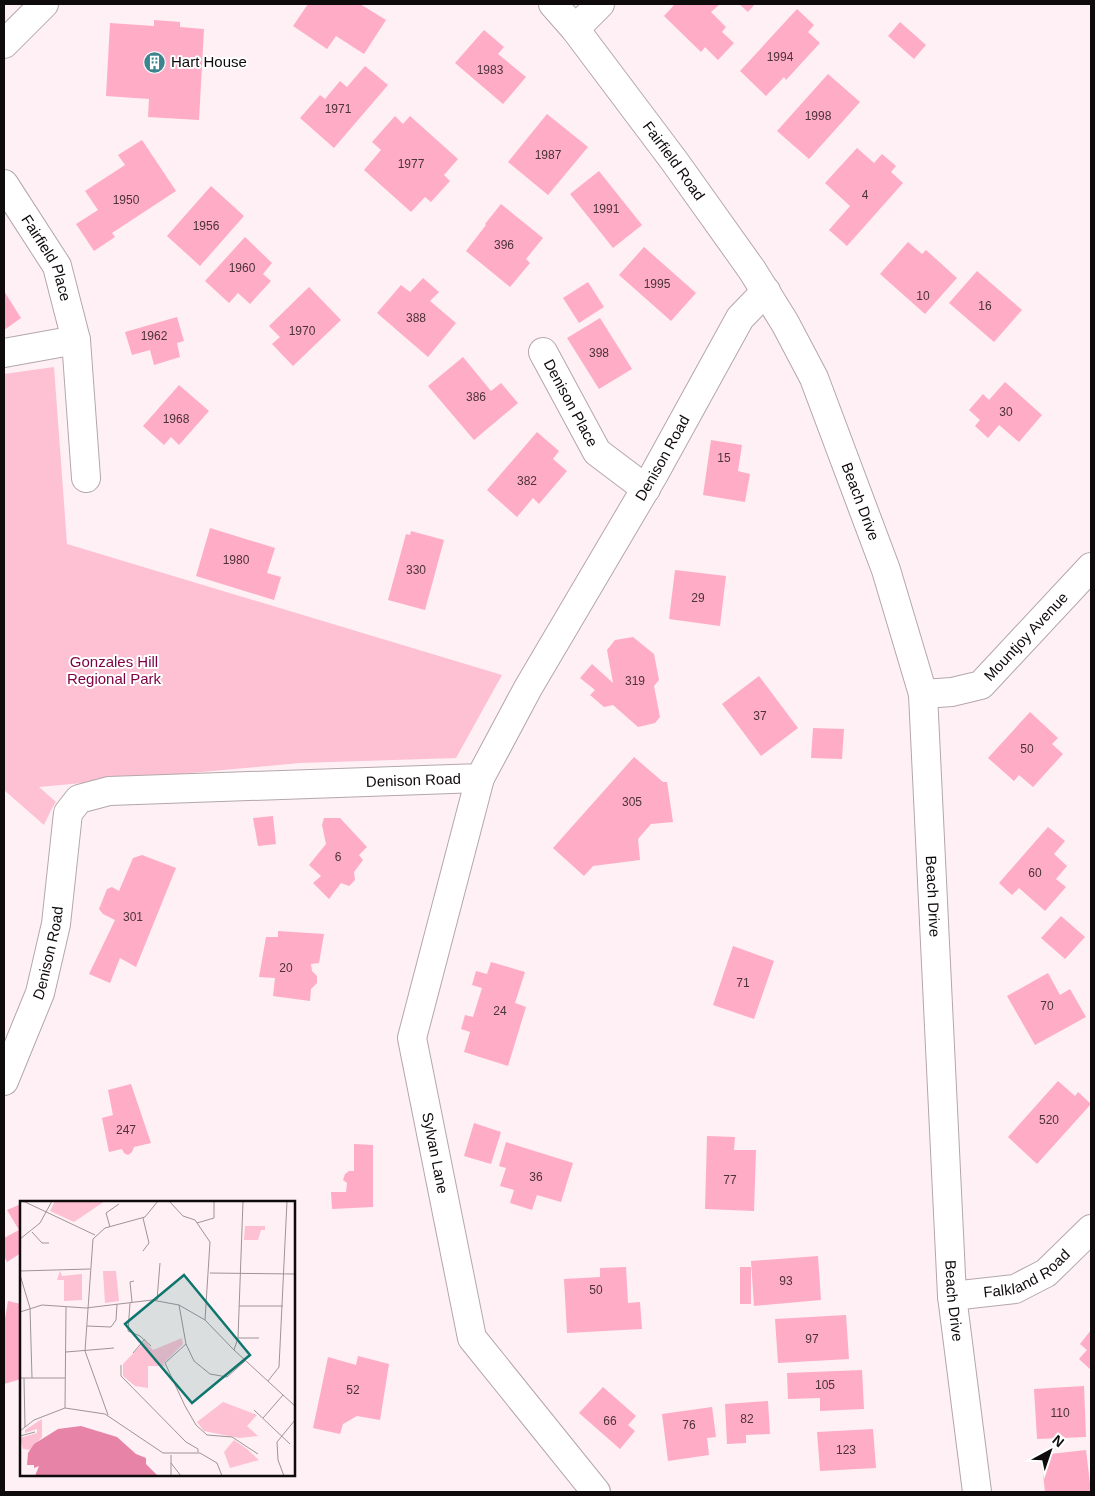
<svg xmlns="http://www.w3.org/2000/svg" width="1095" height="1496" font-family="Helvetica,sans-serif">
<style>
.green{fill:#fec0d3}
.building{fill:#ffacc7}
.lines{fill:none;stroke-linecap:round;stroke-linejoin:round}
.minor-casing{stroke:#b4a7ab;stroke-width:30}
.minor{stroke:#fff;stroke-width:28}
.labels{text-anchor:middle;stroke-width:4;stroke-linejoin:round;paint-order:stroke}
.number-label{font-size:12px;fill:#4b323b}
.poi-label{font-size:15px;fill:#0f0a0c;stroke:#fff;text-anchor:start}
.street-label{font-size:15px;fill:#0f0a0c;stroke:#fff}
.park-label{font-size:15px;fill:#7d0042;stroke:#fff}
.inset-road{fill:none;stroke:#9e9497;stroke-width:1}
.view{fill:#0f766e;fill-opacity:0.15;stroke:#0f766e;stroke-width:2.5}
.inset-edge{fill:none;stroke:#0f0a0c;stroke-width:2.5}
</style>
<rect width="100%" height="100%" fill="#fef0f4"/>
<path class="green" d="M 54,367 L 67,544 L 502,675 L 456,758 L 300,763 L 39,787 L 56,802 L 51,810 L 44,825 L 4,790 L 4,374 Z"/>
<path class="building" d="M 308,4 L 360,4 L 386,20 L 364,54 L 336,36 L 327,49 L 293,26 Z
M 675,4 L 720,4 L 711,12 L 726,27 L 722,32 L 734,43 L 718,60 L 705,47 L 701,52 L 664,16 Z
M 739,4 L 755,4 L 748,12 Z
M 797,9 L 814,25 L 808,32 L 820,43 L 786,80 L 784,77 L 766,96 L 740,71 Z
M 154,20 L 180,22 L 180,27 L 204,29 L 199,120 L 148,117 L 149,99 L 106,96 L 110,23 L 154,26 Z
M 900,22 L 926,45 L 914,59 L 888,36 Z
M 484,30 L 504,47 L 498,54 L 526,77 L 503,104 L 455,63 Z
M 365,66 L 388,85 L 334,148 L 300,118 L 320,95 L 325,99 L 340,81 L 347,87 Z
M 828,74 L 860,102 L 809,159 L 777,131 Z
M 547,114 L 588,147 L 548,195 L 508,162 Z
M 395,116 L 403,124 L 410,116 L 458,159 L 444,175 L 450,181 L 431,202 L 425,197 L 411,212 L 364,170 L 381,150 L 372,142 Z
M 142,140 L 176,191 L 112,233 L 115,237 L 94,251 L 76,224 L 98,210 L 85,191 L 125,165 L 118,155 Z
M 857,148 L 874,163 L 882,154 L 896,166 L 891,172 L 903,183 L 847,246 L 829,230 L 850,206 L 825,183 Z
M 599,171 L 642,225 L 613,248 L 570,194 Z
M 211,186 L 244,216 L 200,266 L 167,236 Z
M 501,204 L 543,238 L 526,259 L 530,263 L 510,287 L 466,251 L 486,225 L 485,224 Z
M 245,237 L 272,263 L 263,274 L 271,281 L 250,304 L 238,293 L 229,303 L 205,281 Z
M 908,242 L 922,254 L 926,250 L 957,278 L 925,314 L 880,274 Z
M 644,247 L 696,293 L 671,321 L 619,275 Z
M 977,271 L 1022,310 L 994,342 L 949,303 Z
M 423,278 L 439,292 L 430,301 L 456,323 L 428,357 L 377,313 L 401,285 L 410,292 Z
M 588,282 L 604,307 L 579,323 L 563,298 Z
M 309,287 L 341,320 L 293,366 L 272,344 L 280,337 L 269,326 Z
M 4,291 L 21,318 L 4,330 Z
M 177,317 L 184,341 L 177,343 L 180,357 L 154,365 L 150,350 L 132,355 L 125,332 Z
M 600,318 L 632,369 L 599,389 L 567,338 Z
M 463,357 L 491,391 L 501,383 L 518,403 L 474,440 L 428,386 Z
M 1005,382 L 1042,415 L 1019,442 L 999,425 L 988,438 L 975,426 L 980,420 L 969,410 L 983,394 L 989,400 Z
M 179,385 L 209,411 L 179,445 L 171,437 L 164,445 L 143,426 Z
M 537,432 L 559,451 L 553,459 L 567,471 L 539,504 L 533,498 L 517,517 L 487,490 Z
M 711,440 L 742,445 L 738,471 L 750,474 L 745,502 L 703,495 Z
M 210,528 L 275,548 L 267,573 L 281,577 L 274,600 L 196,576 Z
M 411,531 L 444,540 L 425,610 L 388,600 L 406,534 L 410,535 Z
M 675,570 L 726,576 L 720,626 L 669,619 Z
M 633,637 L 654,654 L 659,680 L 654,686 L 660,717 L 655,723 L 638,727 L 613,705 L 604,707 L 590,695 L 595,690 L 580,678 L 592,664 L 613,683 L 607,650 L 615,640 Z
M 759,676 L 798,728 L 761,756 L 722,704 Z
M 1030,712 L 1058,738 L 1052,744 L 1063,754 L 1033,787 L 1019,775 L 1014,781 L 988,758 Z
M 813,728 L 844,729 L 842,759 L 811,758 Z
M 634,757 L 663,782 L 667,782 L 673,822 L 651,824 L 638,839 L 640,860 L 593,866 L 584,876 L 553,848 Z
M 273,816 L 276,844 L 258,846 L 253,818 Z
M 324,818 L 340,818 L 367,847 L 359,855 L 363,860 L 354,872 L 355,880 L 349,886 L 341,883 L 329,899 L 313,883 L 321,876 L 309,865 L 326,844 L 322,825 Z
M 1048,827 L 1065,841 L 1054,854 L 1067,866 L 1056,879 L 1066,887 L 1045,911 L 1019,888 L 1012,895 L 999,883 Z
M 142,855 L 176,868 L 136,967 L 120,958 L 110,983 L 89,974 L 115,920 L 103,914 L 99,909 L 107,889 L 112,887 L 119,891 L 133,858 Z
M 1061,916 L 1085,937 L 1065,959 L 1041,938 Z
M 278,931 L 324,934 L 319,963 L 311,964 L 312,971 L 317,976 L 317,983 L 311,989 L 310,1001 L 273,996 L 275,978 L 259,977 L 266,937 L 278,937 Z
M 733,946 L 774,961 L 754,1019 L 713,1005 Z
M 491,962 L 525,972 L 515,1003 L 526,1007 L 508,1066 L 464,1052 L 470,1032 L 461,1029 L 465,1015 L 473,1017 L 482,988 L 472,985 L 476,971 L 487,974 Z
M 1048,973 L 1060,995 L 1070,989 L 1086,1017 L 1035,1045 L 1007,996 Z
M 1058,1081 L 1075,1096 L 1078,1092 L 1091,1104 L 1037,1164 L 1008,1137 Z
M 131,1084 L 151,1143 L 134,1147 L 132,1152 L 128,1155 L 124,1153 L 122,1149 L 109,1152 L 102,1118 L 113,1115 L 108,1090 Z
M 474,1123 L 501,1132 L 491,1164 L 464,1156 Z
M 707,1136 L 735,1137 L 734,1150 L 756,1150 L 754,1211 L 705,1209 Z
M 506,1142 L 573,1163 L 561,1202 L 537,1195 L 532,1210 L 510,1203 L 514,1190 L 500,1186 L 506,1168 L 499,1166 Z
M 354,1144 L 373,1145 L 373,1207 L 332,1209 L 331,1192 L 346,1192 L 347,1183 L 343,1180 L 345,1174 L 349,1171 L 354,1171 Z
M 21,1204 L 21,1253 L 7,1262 L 4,1256 L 4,1238 L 19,1230 L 7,1210 Z
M 818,1256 L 821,1300 L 754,1306 L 751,1261 Z
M 626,1267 L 628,1303 L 640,1302 L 642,1329 L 567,1333 L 564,1279 L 600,1277 L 600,1268 Z
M 740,1267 L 751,1267 L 751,1304 L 740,1304 Z
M 8,1301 L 21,1304 L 21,1379 L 4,1384 L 4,1324 Z
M 846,1315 L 849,1359 L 778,1363 L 775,1319 Z
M 1091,1330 L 1091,1370 L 1079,1359 L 1087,1350 L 1080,1344 Z
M 358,1356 L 389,1364 L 380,1420 L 357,1416 L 343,1424 L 340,1434 L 313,1428 L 328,1357 L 356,1365 Z
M 862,1370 L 864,1409 L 820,1411 L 820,1398 L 788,1399 L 787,1373 Z
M 1084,1386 L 1086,1437 L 1037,1439 L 1034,1389 Z
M 603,1387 L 636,1416 L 628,1425 L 635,1431 L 620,1449 L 579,1413 Z
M 768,1401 L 770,1434 L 746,1435 L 746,1443 L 727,1444 L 725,1404 Z
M 712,1407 L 716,1437 L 707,1438 L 709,1455 L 668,1461 L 662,1414 Z
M 873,1429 L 876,1468 L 820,1471 L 817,1432 Z
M 1086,1450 L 1091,1492 L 1045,1492 L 1041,1455 Z"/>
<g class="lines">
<defs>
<g id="minor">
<path id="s1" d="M 553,4 L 575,29 L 675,162 L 752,270 L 785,323 L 814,378 L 886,570 L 923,694 L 952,1296 L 977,1492"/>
<path d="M 575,29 L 600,4"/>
<path d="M 4,44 L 44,4"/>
<path id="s2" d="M 4,184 L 57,266 L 76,340 L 86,478"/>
<path id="s3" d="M 543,352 L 597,452 L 646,489"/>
<path d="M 4,353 L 76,340"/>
<path id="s4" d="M 923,694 L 952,692 L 981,685 L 1091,567"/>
<path id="s5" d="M 480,778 L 412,1038 L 472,1338 L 596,1492"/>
<path id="s6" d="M 4,1081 L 40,993 L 56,924 L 68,813 L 79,799 L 109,791 L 480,778 L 528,688 L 653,476 L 740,318 L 766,291"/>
<path id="s7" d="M 952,1296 L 1015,1289 L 1046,1273 L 1091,1229"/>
</g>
</defs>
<use href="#minor" class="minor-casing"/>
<use href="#minor" class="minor"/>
</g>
<defs>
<symbol id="building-disc" viewBox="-11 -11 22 22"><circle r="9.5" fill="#3d848e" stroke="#fff"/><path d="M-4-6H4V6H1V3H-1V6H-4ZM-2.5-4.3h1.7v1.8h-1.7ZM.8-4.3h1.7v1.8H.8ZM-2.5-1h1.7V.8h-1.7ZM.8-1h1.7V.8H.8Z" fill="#fff"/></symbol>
</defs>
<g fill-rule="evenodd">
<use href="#building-disc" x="142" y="50" width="25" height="25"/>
</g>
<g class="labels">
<g class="number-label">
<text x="780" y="61">1994</text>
<text x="490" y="74">1983</text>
<text x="338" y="113">1971</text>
<text x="818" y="120">1998</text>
<text x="548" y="159">1987</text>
<text x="411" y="168">1977</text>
<text x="865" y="199">4</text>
<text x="126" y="204">1950</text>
<text x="606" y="213">1991</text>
<text x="206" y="230">1956</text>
<text x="504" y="249">396</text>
<text x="242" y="272">1960</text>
<text x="657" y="288">1995</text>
<text x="923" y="300">10</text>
<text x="985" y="310">16</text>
<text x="416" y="322">388</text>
<text x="302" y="335">1970</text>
<text x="154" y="340">1962</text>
<text x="599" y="357">398</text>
<text x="476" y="401">386</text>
<text x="1006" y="416">30</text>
<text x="176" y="423">1968</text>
<text x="724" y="462">15</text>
<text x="527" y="485">382</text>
<text x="236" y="564">1980</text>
<text x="416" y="574">330</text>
<text x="698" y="602">29</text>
<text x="635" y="685">319</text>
<text x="760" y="720">37</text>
<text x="1027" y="753">50</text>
<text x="632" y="806">305</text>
<text x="338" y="861">6</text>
<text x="1035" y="877">60</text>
<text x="133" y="921">301</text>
<text x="286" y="972">20</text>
<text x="743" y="987">71</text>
<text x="1047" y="1010">70</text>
<text x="500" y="1015">24</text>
<text x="1049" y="1124">520</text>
<text x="126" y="1134">247</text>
<text x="536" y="1181">36</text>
<text x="730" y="1184">77</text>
<text x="786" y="1285">93</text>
<text x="596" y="1294">50</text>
<text x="812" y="1343">97</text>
<text x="825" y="1389">105</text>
<text x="353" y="1394">52</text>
<text x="1060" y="1417">110</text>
<text x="747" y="1423">82</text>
<text x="610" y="1425">66</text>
<text x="689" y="1429">76</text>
<text x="846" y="1454">123</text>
</g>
<g class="poi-label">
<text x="171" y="67">Hart House</text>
</g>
<g class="street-label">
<text dy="5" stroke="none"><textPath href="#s1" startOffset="198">Fairfield Road</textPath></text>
<text dy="5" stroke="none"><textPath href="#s2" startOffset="86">Fairfield Place</textPath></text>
<text dy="5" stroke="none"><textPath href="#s3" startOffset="58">Denison Place</textPath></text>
<text dy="5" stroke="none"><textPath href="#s6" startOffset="1066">Denison Road</textPath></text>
<text dy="5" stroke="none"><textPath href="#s1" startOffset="589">Beach Drive</textPath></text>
<text dy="5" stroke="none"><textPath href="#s4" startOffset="125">Mountjoy Avenue</textPath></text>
<text dy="5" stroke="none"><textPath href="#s6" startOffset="631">Denison Road</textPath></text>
<text dy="5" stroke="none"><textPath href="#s1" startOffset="994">Beach Drive</textPath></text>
<text dy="5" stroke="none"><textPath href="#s6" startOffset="136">Denison Road</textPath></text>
<text dy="5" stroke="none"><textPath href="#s5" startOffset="386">Sylvan Lane</textPath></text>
<text dy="5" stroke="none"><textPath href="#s7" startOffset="80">Falkland Road</textPath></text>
<text dy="5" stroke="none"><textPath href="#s1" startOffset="1399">Beach Drive</textPath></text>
</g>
<g class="park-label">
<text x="114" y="667">Gonzales Hill<tspan x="114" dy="17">Regional Park</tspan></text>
</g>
</g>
<g transform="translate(20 1201)">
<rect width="275" height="275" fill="#fef0f4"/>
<path d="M 35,0 L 85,0 L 54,21 L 30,10 ZM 225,25 L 245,25 L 245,29 L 241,29 L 238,39 L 224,39 ZM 40,70 L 42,75 L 62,73 L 62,99 L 44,100 L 44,79 L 37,79 ZM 83,70 L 96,70 L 99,100 L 85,102 ZM 162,137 L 163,143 L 143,163 L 145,165 L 128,165 L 128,187 L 115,185 L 103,175 L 103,163 L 125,140 L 133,149 ZM 203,201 L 237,214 L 227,225 L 238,235 L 219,237 L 184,230 L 177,221 ZM 22,218 L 22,236 L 10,249 L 3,248 L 0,237 L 17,232 L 17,228 L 5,232 L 5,229 ZM 214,239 L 227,248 L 239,259 L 210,267 L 204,251 Z" fill="#fec0d3"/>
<path d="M 61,225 L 97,236 L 116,253 L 126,257 L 126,263 L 138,275 L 15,275 L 19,265 L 14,267 L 14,264 L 7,264 L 8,252 L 14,243 L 38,228 Z" fill="#e683a6"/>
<path class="inset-road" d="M 3,0 L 75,34M 149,0 L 163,15 L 175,19 L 190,41 L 185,119M 123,17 L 129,42 L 123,50M 177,22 L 194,17 L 194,0M 90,26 L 86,12 L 99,3M 12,31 L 22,42 L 29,42M 0,38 L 20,22 L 32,0M 0,70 L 70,68M 190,72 L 275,73M 0,74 L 10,107M 137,99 L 140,62M 112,101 L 110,81 L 114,80M 110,102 L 108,130 L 120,135 L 131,145M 159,104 L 166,143 L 145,162 L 165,205 L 176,224 L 187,234 L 212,236 L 238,253M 219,105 L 263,105M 10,107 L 12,177M 0,111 L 22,104 L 66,107 L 132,99 L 159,104 L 185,119 L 214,149 L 275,205M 67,125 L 91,126 L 96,119 L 97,103M 218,137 L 239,137M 166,143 L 174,160 L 190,173 L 207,176 L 225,160M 214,149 L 218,137 L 223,0M 46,151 L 94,147M 113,152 L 125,138M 101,164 L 101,175 L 166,241 L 178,248 L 178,251M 0,177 L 45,177M 4,177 L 5,226M 248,180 L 259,166 L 267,0M 45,207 L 46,106M 234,209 L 270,243M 88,214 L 65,150 L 73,38 L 85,27 L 125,16 L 138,0M 243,217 L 263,194M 0,230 L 14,219 L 45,207 L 85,213 L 143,252 L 180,252 L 197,262 L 202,275M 0,235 L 15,231M 151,262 L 161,275M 151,275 L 151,254M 264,275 L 258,259 L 257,241 L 275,219"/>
<path class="view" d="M 164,74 L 230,154 L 172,202 L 105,123 Z"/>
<rect width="275" height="275" class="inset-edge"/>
</g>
<rect width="1095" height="1496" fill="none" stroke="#0f0a0c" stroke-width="10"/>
<g transform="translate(1050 1451) rotate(40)" stroke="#ffffff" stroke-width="4" paint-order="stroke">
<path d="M0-4L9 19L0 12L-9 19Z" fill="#0f0a0c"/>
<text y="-8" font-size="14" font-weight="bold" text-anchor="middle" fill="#0f0a0c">N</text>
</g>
</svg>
